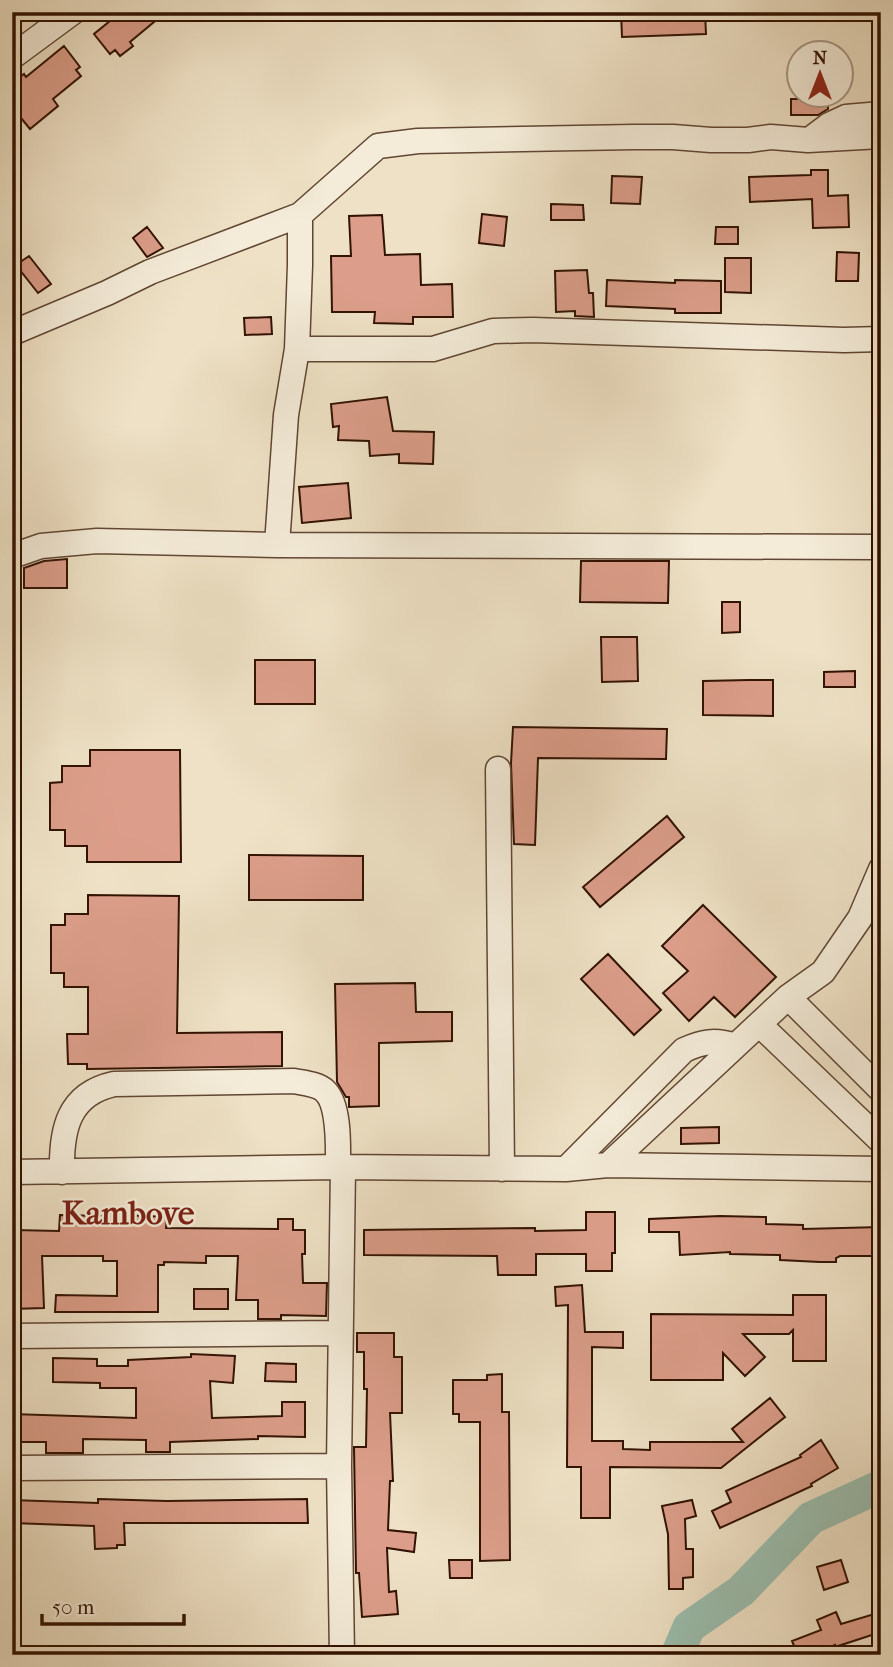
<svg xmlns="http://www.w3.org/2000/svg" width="893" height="1667" font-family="'IM FELL French Canon',serif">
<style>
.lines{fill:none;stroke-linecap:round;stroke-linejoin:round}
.river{stroke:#9bbeae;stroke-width:33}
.building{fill:#dc9e8a;stroke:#321202;stroke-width:2}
.minor-casing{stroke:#614633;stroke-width:27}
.minor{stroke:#f4ecd9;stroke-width:24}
.labels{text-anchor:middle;stroke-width:5;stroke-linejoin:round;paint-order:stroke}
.town-label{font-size:33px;font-weight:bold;fill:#7a1f14;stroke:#f4ecd9}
</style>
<rect width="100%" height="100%" fill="#eee1c5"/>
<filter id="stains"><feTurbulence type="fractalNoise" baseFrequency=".00286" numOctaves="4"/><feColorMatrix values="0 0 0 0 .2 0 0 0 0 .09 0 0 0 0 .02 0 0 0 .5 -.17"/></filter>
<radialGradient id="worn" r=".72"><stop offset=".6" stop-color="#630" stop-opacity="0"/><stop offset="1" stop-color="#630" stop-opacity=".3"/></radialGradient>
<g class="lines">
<path class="river" d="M 677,1655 L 689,1627 L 741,1591 L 811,1518 L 881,1486"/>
</g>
<path class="building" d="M 121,12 L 166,12 L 130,42 L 133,46 L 120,56 L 115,50 L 110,54 L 94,34 Z
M 621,12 L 705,12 L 706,34 L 622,37 Z
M 64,46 L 80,67 L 76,70 L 81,76 L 53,99 L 58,106 L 30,129 L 21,118 L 12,125 L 12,83 L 24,74 L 26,77 Z
M 791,99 L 828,99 L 828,109 L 818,115 L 791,115 Z
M 811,170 L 828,170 L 828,196 L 848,195 L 849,227 L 813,228 L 812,199 L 750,202 L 749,177 L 811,175 Z
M 612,176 L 642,177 L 640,204 L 611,203 Z
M 551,204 L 583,205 L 584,220 L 551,220 Z
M 482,214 L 507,217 L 504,246 L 479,243 Z
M 382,215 L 385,255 L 420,254 L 421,285 L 452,284 L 453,317 L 413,317 L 413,324 L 374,323 L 375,312 L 332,312 L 331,256 L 351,256 L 349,216 Z
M 147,227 L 163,248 L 147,257 L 133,238 Z
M 716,227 L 738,227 L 738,244 L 715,244 Z
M 837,252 L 859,253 L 858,281 L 836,281 Z
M 29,256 L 51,284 L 38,293 L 16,265 Z
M 725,258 L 751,258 L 751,293 L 725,292 Z
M 587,270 L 589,293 L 593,293 L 594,317 L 575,316 L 575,311 L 556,312 L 555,271 Z
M 607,280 L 675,283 L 675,280 L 721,281 L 721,313 L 675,313 L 675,309 L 606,306 Z
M 271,317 L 272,334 L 245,335 L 244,318 Z
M 387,397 L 393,431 L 434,432 L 433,464 L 399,463 L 399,454 L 370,456 L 369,441 L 338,440 L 339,426 L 333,427 L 331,404 Z
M 348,483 L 351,518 L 302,523 L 299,487 Z
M 67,559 L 67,588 L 24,588 L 24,568 L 44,561 Z
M 581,561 L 669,561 L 668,603 L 580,602 Z
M 722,602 L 740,602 L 740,632 L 722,633 Z
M 601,637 L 637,637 L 638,681 L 602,682 Z
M 255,660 L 315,660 L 315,704 L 255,704 Z
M 855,671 L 855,687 L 824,687 L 824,672 Z
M 749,680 L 773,680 L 773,716 L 703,715 L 703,681 Z
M 513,727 L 667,729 L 666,759 L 538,758 L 535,845 L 514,844 L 511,763 Z
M 90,750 L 180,750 L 181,862 L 87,862 L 87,846 L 65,846 L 65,830 L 50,830 L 50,783 L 62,782 L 62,766 L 90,766 Z
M 667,816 L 684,837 L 600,907 L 583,887 Z
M 249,855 L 363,856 L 363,900 L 249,900 Z
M 88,895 L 179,896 L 177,1033 L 282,1032 L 282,1066 L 87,1069 L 87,1064 L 68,1064 L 67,1034 L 88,1034 L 88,987 L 64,987 L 64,973 L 51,973 L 51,925 L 65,925 L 65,914 L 88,914 Z
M 703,905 L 776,977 L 735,1017 L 714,997 L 689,1021 L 663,993 L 688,971 L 662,946 Z
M 608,954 L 661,1010 L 634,1035 L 581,979 Z
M 415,983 L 416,1012 L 452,1012 L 452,1041 L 379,1043 L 379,1106 L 349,1107 L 349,1097 L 346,1097 L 337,1082 L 335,984 Z
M 719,1127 L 719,1143 L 681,1144 L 681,1128 Z
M 124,1212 L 124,1215 L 167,1217 L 166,1228 L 278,1229 L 278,1219 L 293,1219 L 293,1230 L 305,1230 L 305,1254 L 302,1254 L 303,1283 L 327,1283 L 326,1316 L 281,1315 L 281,1319 L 258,1319 L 258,1300 L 236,1300 L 238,1256 L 206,1256 L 206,1263 L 164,1262 L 164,1265 L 158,1265 L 158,1312 L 55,1312 L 56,1295 L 117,1296 L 117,1261 L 103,1261 L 103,1256 L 42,1256 L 44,1308 L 12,1309 L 12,1287 L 20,1287 L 20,1256 L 14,1256 L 14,1230 L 59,1231 L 60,1215 L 104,1216 L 104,1213 Z
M 586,1212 L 615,1212 L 615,1253 L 612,1253 L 612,1271 L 586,1271 L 586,1254 L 536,1254 L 536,1275 L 498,1275 L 497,1256 L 364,1255 L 364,1230 L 535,1228 L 535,1231 L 586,1230 Z
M 720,1216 L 766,1217 L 766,1224 L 803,1225 L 803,1229 L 881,1227 L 881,1256 L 840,1256 L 836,1258 L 836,1262 L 820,1262 L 780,1260 L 780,1255 L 730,1254 L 730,1252 L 680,1255 L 679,1232 L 649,1232 L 649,1219 Z
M 582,1285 L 585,1332 L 623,1332 L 623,1348 L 592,1347 L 592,1441 L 623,1441 L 623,1449 L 650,1450 L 650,1442 L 743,1442 L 732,1429 L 770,1398 L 785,1417 L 721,1468 L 610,1467 L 610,1518 L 581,1518 L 581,1467 L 567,1467 L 568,1305 L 556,1306 L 555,1287 Z
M 194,1289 L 228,1289 L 228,1309 L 194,1309 Z
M 793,1295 L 826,1295 L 826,1361 L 793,1361 L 793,1330 L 789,1334 L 743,1334 L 765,1357 L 745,1376 L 723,1353 L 723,1380 L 651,1380 L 651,1314 L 793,1315 Z
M 357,1333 L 394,1333 L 394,1357 L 402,1357 L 402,1413 L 390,1413 L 393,1481 L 390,1481 L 388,1530 L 416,1533 L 414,1552 L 387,1548 L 389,1592 L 396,1591 L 398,1614 L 362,1617 L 359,1573 L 356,1573 L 354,1447 L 366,1447 L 367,1389 L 364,1389 L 364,1352 L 357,1352 Z
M 191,1354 L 235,1356 L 233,1383 L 210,1381 L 212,1418 L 282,1416 L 282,1402 L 305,1402 L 305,1437 L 258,1436 L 258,1439 L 170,1442 L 170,1452 L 146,1452 L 146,1440 L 83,1439 L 83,1453 L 46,1453 L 46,1442 L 12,1442 L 12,1414 L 136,1418 L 136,1388 L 100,1388 L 100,1383 L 53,1382 L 53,1358 L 97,1359 L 97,1366 L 128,1366 L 128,1360 L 191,1357 Z
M 266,1363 L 296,1364 L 296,1382 L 265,1381 Z
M 502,1374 L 502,1412 L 509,1412 L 510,1560 L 480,1561 L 480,1422 L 459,1422 L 459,1414 L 453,1414 L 453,1380 L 487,1380 L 487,1375 Z
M 821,1440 L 838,1468 L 811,1484 L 812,1486 L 720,1528 L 712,1511 L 731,1502 L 726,1491 L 801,1457 L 800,1455 Z
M 98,1499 L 167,1501 L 307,1499 L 308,1523 L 124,1523 L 125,1545 L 117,1545 L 117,1548 L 95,1549 L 94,1526 L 12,1523 L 12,1500 L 98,1503 Z
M 692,1500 L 696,1516 L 685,1519 L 686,1549 L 693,1549 L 693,1577 L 683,1578 L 683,1589 L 669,1589 L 668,1534 L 662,1506 Z
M 449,1560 L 472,1560 L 472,1578 L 450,1578 Z
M 841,1560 L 848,1582 L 824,1590 L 817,1567 Z
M 836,1612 L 841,1624 L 881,1612 L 881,1632 L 835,1647 L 835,1645 L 810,1655 L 798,1655 L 792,1641 L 821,1630 L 817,1620 Z"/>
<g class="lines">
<defs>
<path id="minor" d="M 12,57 L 73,12
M 809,140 L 829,125 L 846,117 L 881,114
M 12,333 L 107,293 L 150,272 L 300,215 L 378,146 L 418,141 L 634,137 L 673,137 L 711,140 L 748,140 L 771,137 L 808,140 L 881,136
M 297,349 L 433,349 L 493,331 L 533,330 L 844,340 L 881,339
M 277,545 L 286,415 L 297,349 L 300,265 L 300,215
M 12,556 L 41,546 L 97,541 L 277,545 L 876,547
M 498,769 L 502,1169
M 788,997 L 881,1090
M 759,1024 L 881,1141
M 608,1165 L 788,997 L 823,972 L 860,918 L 881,869
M 566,1169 L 684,1050 C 702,1042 715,1039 735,1046
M 12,1172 L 338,1167 L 566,1169 L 608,1165 L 881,1169
M 62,1172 C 61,1130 68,1094 114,1084 L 294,1081 C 304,1083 318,1084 325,1091 C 340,1105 338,1149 338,1167
M 12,1336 L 340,1333
M 12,1468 L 339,1466
M 342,1655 L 339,1466 L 343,1167"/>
</defs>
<use href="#minor" class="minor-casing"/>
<use href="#minor" class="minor"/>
</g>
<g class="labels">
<g class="town-label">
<text x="128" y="1224">Kambove</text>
</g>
</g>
<rect width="893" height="1667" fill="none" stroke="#eee1c5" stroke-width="42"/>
<rect x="14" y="14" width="865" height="1639" fill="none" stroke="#321202" stroke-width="3.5"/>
<rect x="21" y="21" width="851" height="1625" fill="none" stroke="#321202" stroke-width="2"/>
<g transform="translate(820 74)"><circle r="33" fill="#f4ecd9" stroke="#a69583" stroke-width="2"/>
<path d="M0-5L12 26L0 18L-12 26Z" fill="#8f2418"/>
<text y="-10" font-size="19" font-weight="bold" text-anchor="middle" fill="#321202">N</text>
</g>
<path d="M42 1614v10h142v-10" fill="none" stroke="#321202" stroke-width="3.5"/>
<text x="52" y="1614" font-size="21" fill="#321202" stroke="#f4ecd9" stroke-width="5" paint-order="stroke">50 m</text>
<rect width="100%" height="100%" filter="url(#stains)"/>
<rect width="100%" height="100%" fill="url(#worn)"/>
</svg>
